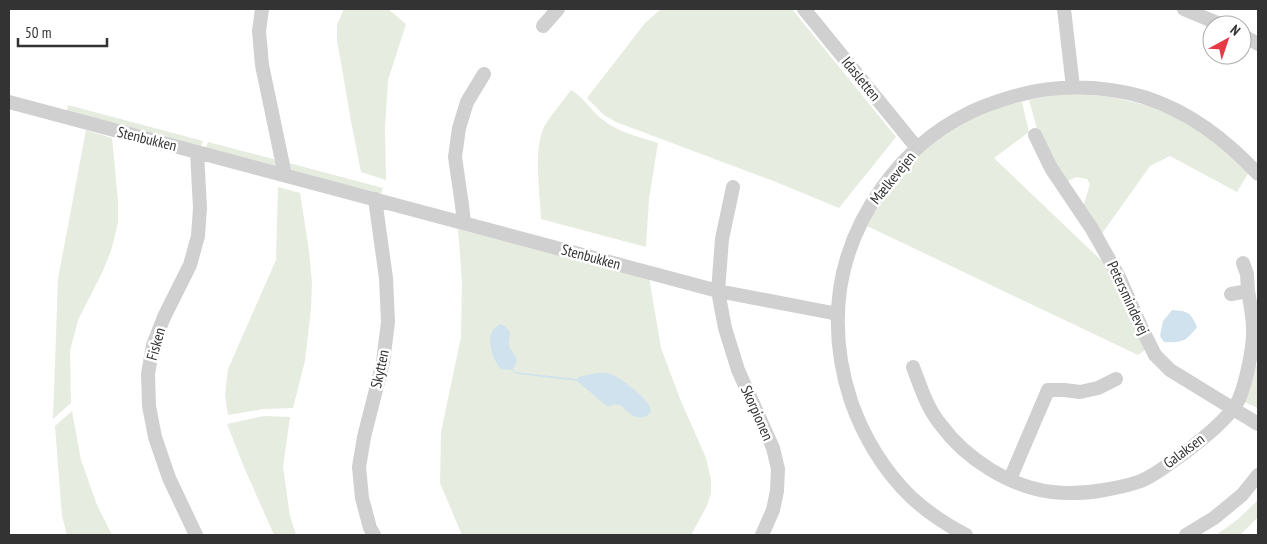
<svg xmlns="http://www.w3.org/2000/svg" width="1267" height="544" font-family="'PT Sans Narrow',sans-serif">
<style>
.green{fill:#e6ecdf}
.water{fill:#cfe2ee}
.lines{fill:none;stroke-linecap:round;stroke-linejoin:round}
.minor{stroke:#d0d0d0;stroke-width:14}
.labels{text-anchor:middle;stroke-width:5;stroke-linejoin:round;paint-order:stroke}
.street-label{font-size:15px;fill:#333;stroke:#fff}
</style>
<rect width="100%" height="100%" fill="#fff"/>
<path class="green" d="M 344,9 L 388,9 L 406,24 L 388,80 L 385,128 L 386,180 L 361,172 L 351,121 L 337,40 L 337,25 Z
M 661,9 L 792,9 L 896,137 L 839,208 L 776,182 L 616,122 L 604,115 L 587,98 L 645,23 Z
M 571,90 C 584,97 591,111 603,120 C 618,132 639,137 658,143 L 649,199 L 646,247 L 541,219 C 540,194 533,150 544,127 C 550,116 564,100 571,90 Z
M 1078,94 L 1111,97 L 1150,106 L 1178,117 L 1204,132 L 1249,172 L 1237,192 L 1170,156 L 1150,166 L 1101,235 L 1083,207 L 1090,184 L 1087,179 L 1076,177 L 1066,182 L 1038,133 L 1029,100 L 1053,95 Z
M 1022,102 L 1029,132 L 994,158 L 1105,264 L 1145,350 L 1138,355 L 867,226 C 874,214 881,201 889,190 C 919,146 970,112 1022,102 Z
M 68,105 L 203,141 L 201,146 L 67,111 Z
M 86,130 L 112,138 L 118,200 L 118,223 L 111,251 L 102,273 L 78,320 L 70,351 L 71,403 L 53,419 L 58,279 Z
M 208,142 L 277,160 L 279,164 L 276,166 L 206,148 Z
M 289,163 L 383,188 L 381,194 L 292,171 Z
M 278,187 L 300,193 L 309,251 L 312,282 L 311,309 L 305,361 L 293,408 L 264,409 L 228,415 L 225,395 L 228,369 L 276,260 Z
M 458,229 L 649,277 L 661,348 L 680,399 L 706,458 L 711,479 L 711,493 L 707,506 L 691,535 L 462,535 L 440,483 L 441,432 L 461,337 L 462,281 Z
M 1255,365 L 1258,366 L 1258,408 L 1242,401 Z
M 72,411 L 81,460 L 97,505 L 112,535 L 67,535 L 62,516 L 55,426 Z
M 264,416 L 290,417 L 283,467 L 290,516 L 296,535 L 274,535 L 244,467 L 227,424 Z
M 1258,500 L 1258,517 L 1240,535 L 1216,535 L 1237,520 Z"/>
<path class="water" d="M 1172,310 C 1187,311 1191,312 1197,327 C 1186,341 1183,343 1164,342 L 1160,336 L 1163,321 Z
M 501,324 C 518,334 505,336 510,348 C 515,358 520,356 513,369 L 515,372 L 577,379 L 579,377 C 588,375 598,372 607,373 C 616,374 640,393 646,401 C 649,404 650,407 651,411 C 646,420 637,418 630,414 C 626,411 624,407 620,405 C 616,403 612,405 608,407 L 577,381 L 518,374 L 515,373 L 512,370 L 501,369 C 491,359 483,330 501,324 Z"/>
<g class="lines">
<path class="minor" d="M 262,9 L 259,31 L 262,65 L 285,175
M 804,9 L 917,148
M 1064,9 L 1073,87
M 1184,9 L 1222,25
M 543,26 L 558,9
M 1242,35 L 1258,44
M 9,102 L 718,291 L 838,314
M 1035,135 L 1051,168 L 1092,229 L 1119,277 L 1143,331 L 1155,355 L 1170,370 L 1258,424
M 733,187 L 722,239 L 718,291 L 725,328 L 738,370 L 773,448 L 778,469 L 777,491 L 773,510 L 762,535
M 464,223 L 462,205 L 455,157 L 459,128 L 467,102 L 484,74
M 1243,263 L 1247,274 L 1248,291
M 913,367 C 921,388 927,408 941,425 C 966,459 1010,487 1052,492 C 1069,494 1087,493 1104,490 C 1116,488 1130,485 1141,481 C 1156,475 1170,463 1183,454 C 1200,441 1230,418 1239,399 C 1246,382 1254,347 1253,328 C 1253,316 1250,303 1248,291 L 1231,294
M 1010,479 L 1048,390 L 1064,390 L 1080,392 L 1098,388 L 1116,379
M 196,535 L 169,478 L 155,437 L 149,406 L 148,374 L 153,345 L 164,317 L 190,265 L 198,236 L 200,208 L 197,152
M 374,535 L 370,528 L 362,498 L 359,467 L 364,437 L 383,362 L 388,322 L 386,278 L 375,199
M 966,535 C 947,525 927,512 911,497 C 884,471 863,436 851,401 C 839,365 835,326 840,289 C 851,216 902,146 967,114 C 982,106 998,101 1015,96 C 1056,84 1102,85 1144,97 C 1190,112 1225,139 1258,174
M 1186,535 L 1214,518 L 1242,495 L 1258,475"/>
</g>
<g class="labels">
<g class="street-label">
<text transform="translate(861 79) rotate(51)" y="5">Idasletten</text>
<text transform="translate(147 139) rotate(14)" y="5">Stenbukken</text>
<text transform="translate(893 178) rotate(-51)" y="5">Mælkevejen</text>
<text transform="translate(591 257) rotate(15)" y="5">Stenbukken</text>
<text transform="translate(1128 298) rotate(65)" y="5">Petersmindevej</text>
<text transform="translate(156 344) rotate(-74)" y="5">Fisken</text>
<text transform="translate(380 369) rotate(-78)" y="5">Skytten</text>
<text transform="translate(757 413) rotate(66)" y="5">Skorpionen</text>
<text transform="translate(1184 451) rotate(-37)" y="5">Galaksen</text>
</g>
</g>
<rect width="1267" height="544" fill="none" stroke="#333333" stroke-width="20"/>
<g transform="translate(1227 40) rotate(40)"><circle r="24" fill="#ffffff" stroke="#adadad"/>
<path d="M0-4L9 19L0 12L-9 19Z" fill="#e63946"/>
<text y="-8" font-size="14" font-weight="bold" text-anchor="middle" fill="#333333">N</text>
</g>
<path d="M18 38v8h89v-8" fill="none" stroke="#333333" stroke-width="2.5"/>
<text x="25" y="38" font-size="15" fill="#333333" stroke="#ffffff" stroke-width="4" paint-order="stroke">50 m</text>
</svg>
